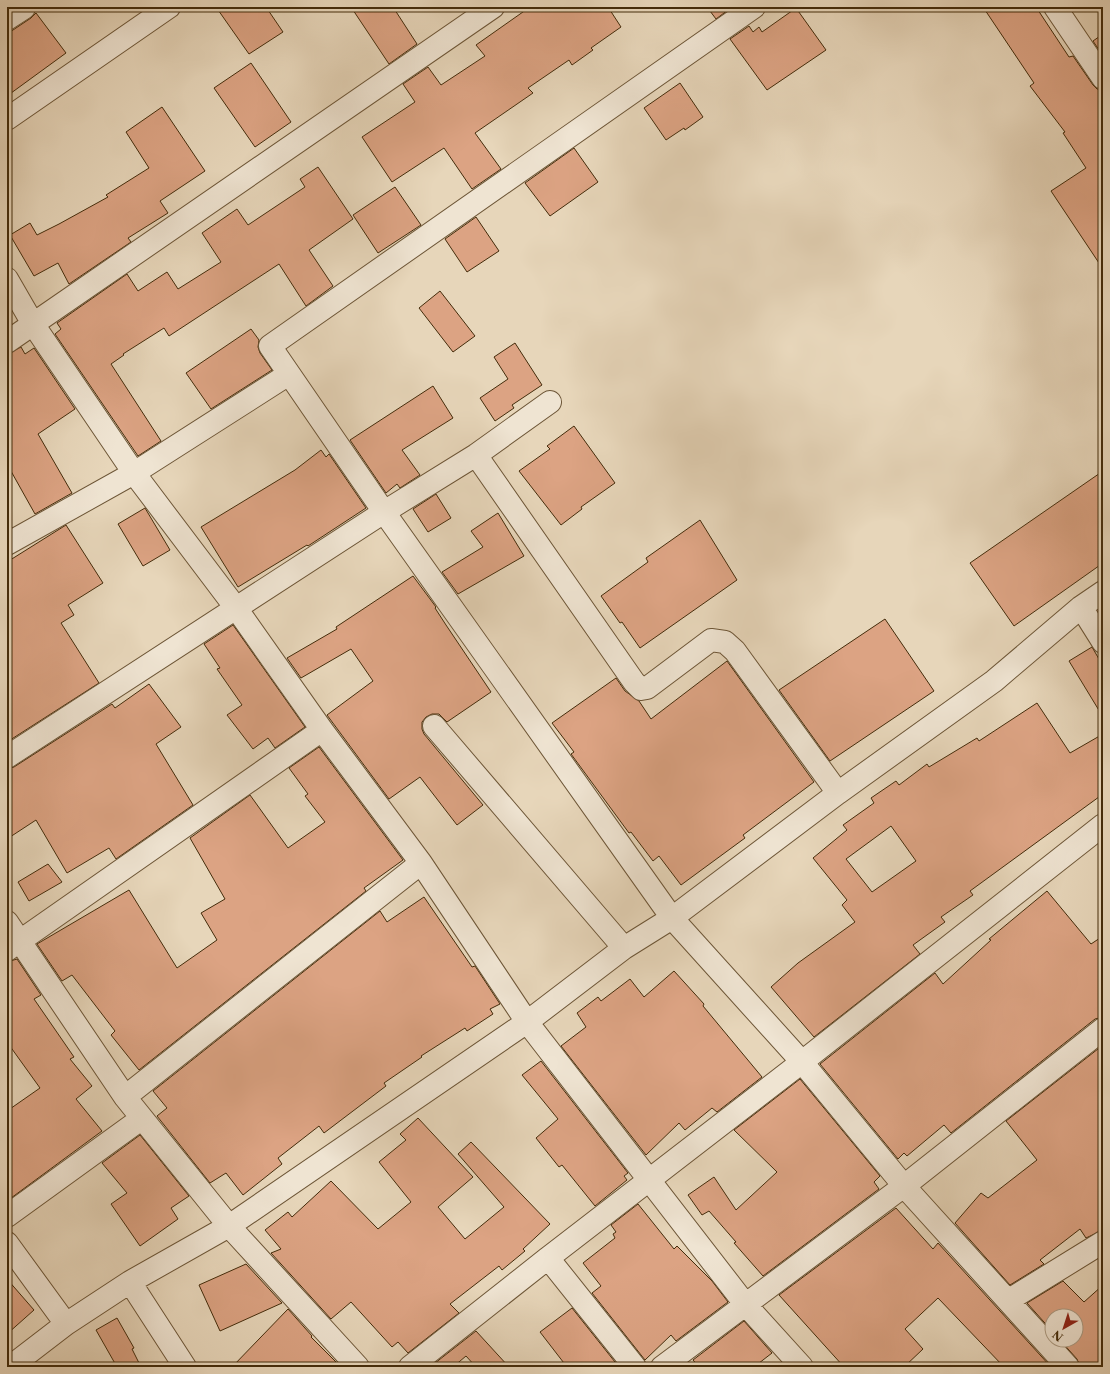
<svg xmlns="http://www.w3.org/2000/svg" width="1110" height="1374" font-family="'Libre Caslon Text',serif">
<style>
.building{fill:#dca383;stroke:#442c0b;fill-rule:evenodd}
.lines{fill:none;stroke-linecap:round;stroke-linejoin:round}
.street-casing{stroke:#6d5637;stroke-width:24}
.street{stroke:#efe4d2;stroke-width:22}
</style>
<rect width="100%" height="100%" fill="#e7d6ba"/>
<filter id="stains"><feTurbulence type="fractalNoise" baseFrequency=".005" numOctaves="4"/><feColorMatrix values="0 0 0 0 .2 0 0 0 0 .09 0 0 0 0 .02 0 0 0 .5 -.17"/></filter>
<radialGradient id="worn" r=".72"><stop offset=".6" stop-color="#630" stop-opacity="0"/><stop offset="1" stop-color="#630" stop-opacity=".3"/></radialGradient>
<path class="building" d="M 216,7 L 266,7 L 283,32 L 249,54 Z
M 351,7 L 393,7 L 417,44 L 389,64 Z
M 530,7 L 608,7 L 621,27 L 591,48 L 593,50 L 572,65 L 569,60 L 528,88 L 533,93 L 475,133 L 501,169 L 472,189 L 444,148 L 392,182 L 362,137 L 415,102 L 403,84 L 428,67 L 441,85 L 485,56 L 476,45 Z
M 707,7 L 732,7 L 716,19 Z
M 983,7 L 1036,7 L 1069,57 L 1073,56 L 1093,85 L 1097,89 L 1103,90 L 1103,269 L 1051,191 L 1086,168 L 1063,133 L 1065,132 L 1030,86 L 1034,83 Z
M 796,8 L 826,50 L 767,90 L 730,39 L 749,26 L 753,32 L 759,27 L 762,32 Z
M 36,13 L 66,53 L 7,96 L 7,34 L 31,18 Z
M 1103,34 L 1103,56 L 1093,41 Z
M 251,63 L 291,122 L 255,147 L 214,88 Z
M 680,83 L 703,117 L 685,130 L 684,128 L 666,140 L 644,108 Z
M 162,107 L 205,171 L 160,201 L 168,213 L 128,238 L 131,242 L 69,284 L 58,263 L 34,276 L 10,235 L 30,223 L 37,235 L 59,224 L 108,197 L 106,195 L 149,168 L 126,132 Z
M 574,148 L 598,182 L 550,216 L 525,183 Z
M 318,167 L 353,219 L 309,250 L 333,286 L 306,306 L 279,264 L 169,336 L 164,328 L 123,354 L 124,355 L 111,364 L 161,441 L 138,456 L 55,334 L 61,329 L 57,323 L 127,274 L 138,291 L 167,272 L 178,289 L 221,262 L 202,233 L 237,209 L 248,225 L 305,187 L 300,179 Z
M 395,187 L 421,225 L 378,253 L 353,215 Z
M 476,217 L 499,251 L 467,272 L 445,239 Z
M 440,291 L 475,336 L 453,352 L 419,308 Z
M 251,329 L 259,340 L 258,347 L 260,353 L 272,370 L 211,409 L 186,373 Z
M 515,343 L 542,385 L 512,405 L 514,408 L 495,421 L 480,398 L 508,379 L 494,357 Z
M 21,347 L 25,354 L 34,348 L 75,409 L 38,434 L 72,493 L 35,514 L 7,464 L 7,354 Z
M 433,386 L 453,418 L 402,450 L 420,475 L 400,488 L 397,484 L 386,493 L 350,440 Z
M 574,426 L 615,483 L 581,507 L 582,509 L 561,525 L 519,471 L 550,449 L 547,446 Z
M 321,450 L 326,457 L 329,454 L 366,508 L 308,546 L 307,545 L 238,587 L 201,527 L 295,470 Z
M 1103,471 L 1103,563 L 1014,626 L 970,563 Z
M 436,494 L 451,518 L 428,532 L 413,509 Z
M 145,508 L 170,550 L 143,566 L 118,524 Z
M 498,513 L 524,556 L 458,594 L 442,572 L 483,547 L 471,531 Z
M 700,520 L 737,580 L 640,648 L 622,622 L 620,623 L 601,596 L 648,562 L 646,558 Z
M 66,525 L 103,583 L 68,605 L 74,615 L 61,623 L 99,683 L 7,742 L 7,562 Z
M 413,576 L 436,607 L 435,608 L 446,625 L 491,692 L 447,722 L 439,714 L 432,714 L 426,717 L 422,722 L 422,729 L 424,734 L 483,805 L 457,825 L 420,777 L 389,799 L 327,715 L 373,681 L 351,649 L 301,678 L 287,658 L 337,629 L 336,627 Z
M 885,619 L 934,691 L 830,761 L 779,690 Z
M 233,625 L 305,727 L 275,748 L 268,738 L 253,749 L 227,715 L 242,705 L 217,669 L 220,668 L 204,644 Z
M 1092,647 L 1103,666 L 1103,717 L 1069,661 Z
M 727,661 L 814,782 L 743,835 L 745,838 L 681,885 L 659,856 L 653,861 L 631,832 L 629,833 L 571,754 L 574,752 L 552,723 L 616,678 L 625,691 L 639,701 L 651,719 Z
M 149,684 L 181,727 L 156,744 L 193,805 L 116,859 L 109,848 L 67,873 L 36,820 L 7,839 L 7,769 L 14,767 L 112,704 L 115,708 Z
M 1037,703 L 1070,753 L 1103,734 L 1103,794 L 970,891 L 973,895 L 941,917 L 945,922 L 913,945 L 920,954 L 814,1037 L 771,987 L 798,963 L 855,922 L 842,905 L 847,900 L 813,858 L 847,830 L 843,825 L 874,803 L 871,798 L 896,781 L 899,785 L 927,764 L 929,767 L 977,738 L 979,741 ZM 891,826 L 916,861 L 872,892 L 846,859 Z
M 319,747 L 403,860 L 364,888 L 366,891 L 139,1070 L 111,1035 L 115,1031 L 72,975 L 62,981 L 37,944 L 129,890 L 177,968 L 217,940 L 201,913 L 225,899 L 190,838 L 250,795 L 288,848 L 325,822 L 305,796 L 308,794 L 289,768 Z
M 48,864 L 62,882 L 29,901 L 18,882 Z
M 1047,891 L 1091,944 L 1103,936 L 1103,1017 L 1095,1019 L 951,1133 L 944,1125 L 907,1156 L 904,1153 L 898,1159 L 820,1064 L 935,973 L 943,984 L 991,940 L 989,939 Z
M 424,897 L 472,967 L 475,966 L 500,1004 L 490,1009 L 493,1014 L 467,1031 L 465,1028 L 421,1056 L 422,1057 L 384,1083 L 386,1086 L 324,1133 L 319,1126 L 278,1158 L 282,1164 L 243,1195 L 226,1173 L 210,1183 L 157,1116 L 167,1108 L 153,1091 L 380,911 L 387,922 Z
M 17,959 L 41,995 L 34,999 L 74,1057 L 70,1059 L 92,1086 L 76,1099 L 102,1131 L 7,1201 L 7,1111 L 40,1088 L 7,1042 L 7,962 Z
M 674,971 L 704,1004 L 703,1006 L 762,1077 L 717,1112 L 712,1108 L 685,1130 L 679,1123 L 646,1155 L 561,1046 L 586,1027 L 577,1013 L 598,997 L 601,1001 L 630,979 L 644,997 Z
M 1103,1045 L 1103,1230 L 1086,1238 L 1080,1229 L 1040,1260 L 1044,1264 L 1010,1285 L 955,1223 L 981,1193 L 988,1198 L 1037,1160 L 1006,1121 Z
M 541,1061 L 628,1173 L 624,1176 L 627,1180 L 595,1206 L 562,1165 L 559,1167 L 536,1138 L 558,1119 L 522,1075 Z
M 800,1079 L 880,1176 L 874,1182 L 879,1189 L 763,1276 L 734,1243 L 736,1242 L 709,1211 L 702,1215 L 688,1195 L 714,1177 L 736,1210 L 777,1172 L 734,1130 Z
M 418,1118 L 473,1177 L 438,1207 L 465,1239 L 504,1207 L 458,1154 L 471,1142 L 550,1224 L 523,1249 L 525,1251 L 502,1270 L 499,1266 L 450,1304 L 459,1313 L 408,1353 L 398,1342 L 392,1347 L 351,1302 L 331,1319 L 271,1253 L 281,1249 L 265,1230 L 288,1212 L 292,1217 L 331,1181 L 378,1229 L 411,1202 L 379,1162 L 406,1140 L 400,1134 Z
M 140,1135 L 189,1196 L 171,1208 L 178,1219 L 140,1246 L 111,1204 L 127,1193 L 102,1163 Z
M 638,1204 L 674,1249 L 677,1246 L 712,1281 L 728,1302 L 676,1341 L 671,1335 L 645,1360 L 592,1293 L 601,1286 L 583,1263 L 615,1238 L 613,1234 L 616,1232 L 611,1225 Z
M 896,1208 L 933,1249 L 938,1243 L 1051,1367 L 1004,1367 L 938,1298 L 905,1329 L 923,1349 L 904,1367 L 844,1367 L 779,1295 Z
M 246,1264 L 282,1303 L 220,1331 L 199,1285 Z
M 7,1279 L 34,1310 L 7,1334 Z
M 1063,1281 L 1084,1302 L 1103,1285 L 1103,1367 L 1080,1367 L 1077,1359 L 1060,1340 L 1076,1340 L 1076,1316 L 1052,1316 L 1052,1331 L 1027,1303 Z
M 572,1308 L 619,1367 L 567,1367 L 540,1332 Z
M 288,1309 L 312,1336 L 311,1337 L 341,1367 L 232,1367 Z
M 117,1318 L 134,1348 L 132,1349 L 141,1367 L 117,1367 L 96,1330 Z
M 744,1321 L 772,1353 L 754,1367 L 699,1367 L 693,1360 Z
M 476,1331 L 509,1367 L 476,1367 L 466,1356 L 453,1367 L 430,1367 Z"/>
<g class="lines">
<defs>
<path id="street" d="M 754,7 L 270,346 L 384,512 L 672,918 L 802,1062 L 904,1186 L 1068,1367
M 1055,7 L 1103,78
M 7,19 L 24,8
M 7,119 L 169,7
M 7,279 L 33,324 L 134,473 L 236,608 L 322,730 L 421,863 L 527,1022 L 745,1304 L 802,1367
M 7,342 L 493,7
M 476,455 L 634,682 L 641,689 L 647,688 L 711,640 L 725,642 L 735,651 L 838,793
M 7,544 L 134,473 L 289,374
M 1081,607 L 1103,642
M 434,726 L 624,948
M 7,757 L 384,512 L 476,455 L 550,402
M 7,922 L 125,1097 L 229,1226 L 358,1367
M 7,950 L 322,730
M 125,1097 L 421,863
M 7,1216 L 141,1119
M 7,1243 L 66,1324
M 548,1258 L 802,1062 L 1103,825
M 130,1282 L 185,1367
M 1009,1300 L 1103,1242
M 10,1367 L 66,1324 L 130,1282 L 229,1226 L 527,1022 L 624,948 L 672,918 L 838,793 L 994,681 L 1081,607 L 1103,592
M 410,1367 L 548,1258 L 635,1367
M 662,1367 L 904,1186 L 1103,1029"/>
</defs>
<use href="#street" class="street-casing"/>
<use href="#street" class="street"/>
</g>
<rect width="1110" height="1374" fill="none" stroke="#e7d6ba" stroke-width="24"/>
<rect x="8" y="8" width="1094" height="1358" fill="none" stroke="#442c0b" stroke-width="2"/>
<rect x="12" y="12" width="1086" height="1350" fill="none" stroke="#442c0b"/>
<g transform="translate(1064 1328) rotate(219)"><circle r="19" fill="#efe4d2" stroke="#ab9a82"/>
<path d="M0-3L7 15L0 10L-7 15Z" fill="#8f2418"/>
<text y="-6" font-size="11" font-weight="bold" text-anchor="middle" fill="#442c0b">N</text>
</g>
<rect width="100%" height="100%" filter="url(#stains)"/>
<rect width="100%" height="100%" fill="url(#worn)"/>
</svg>
